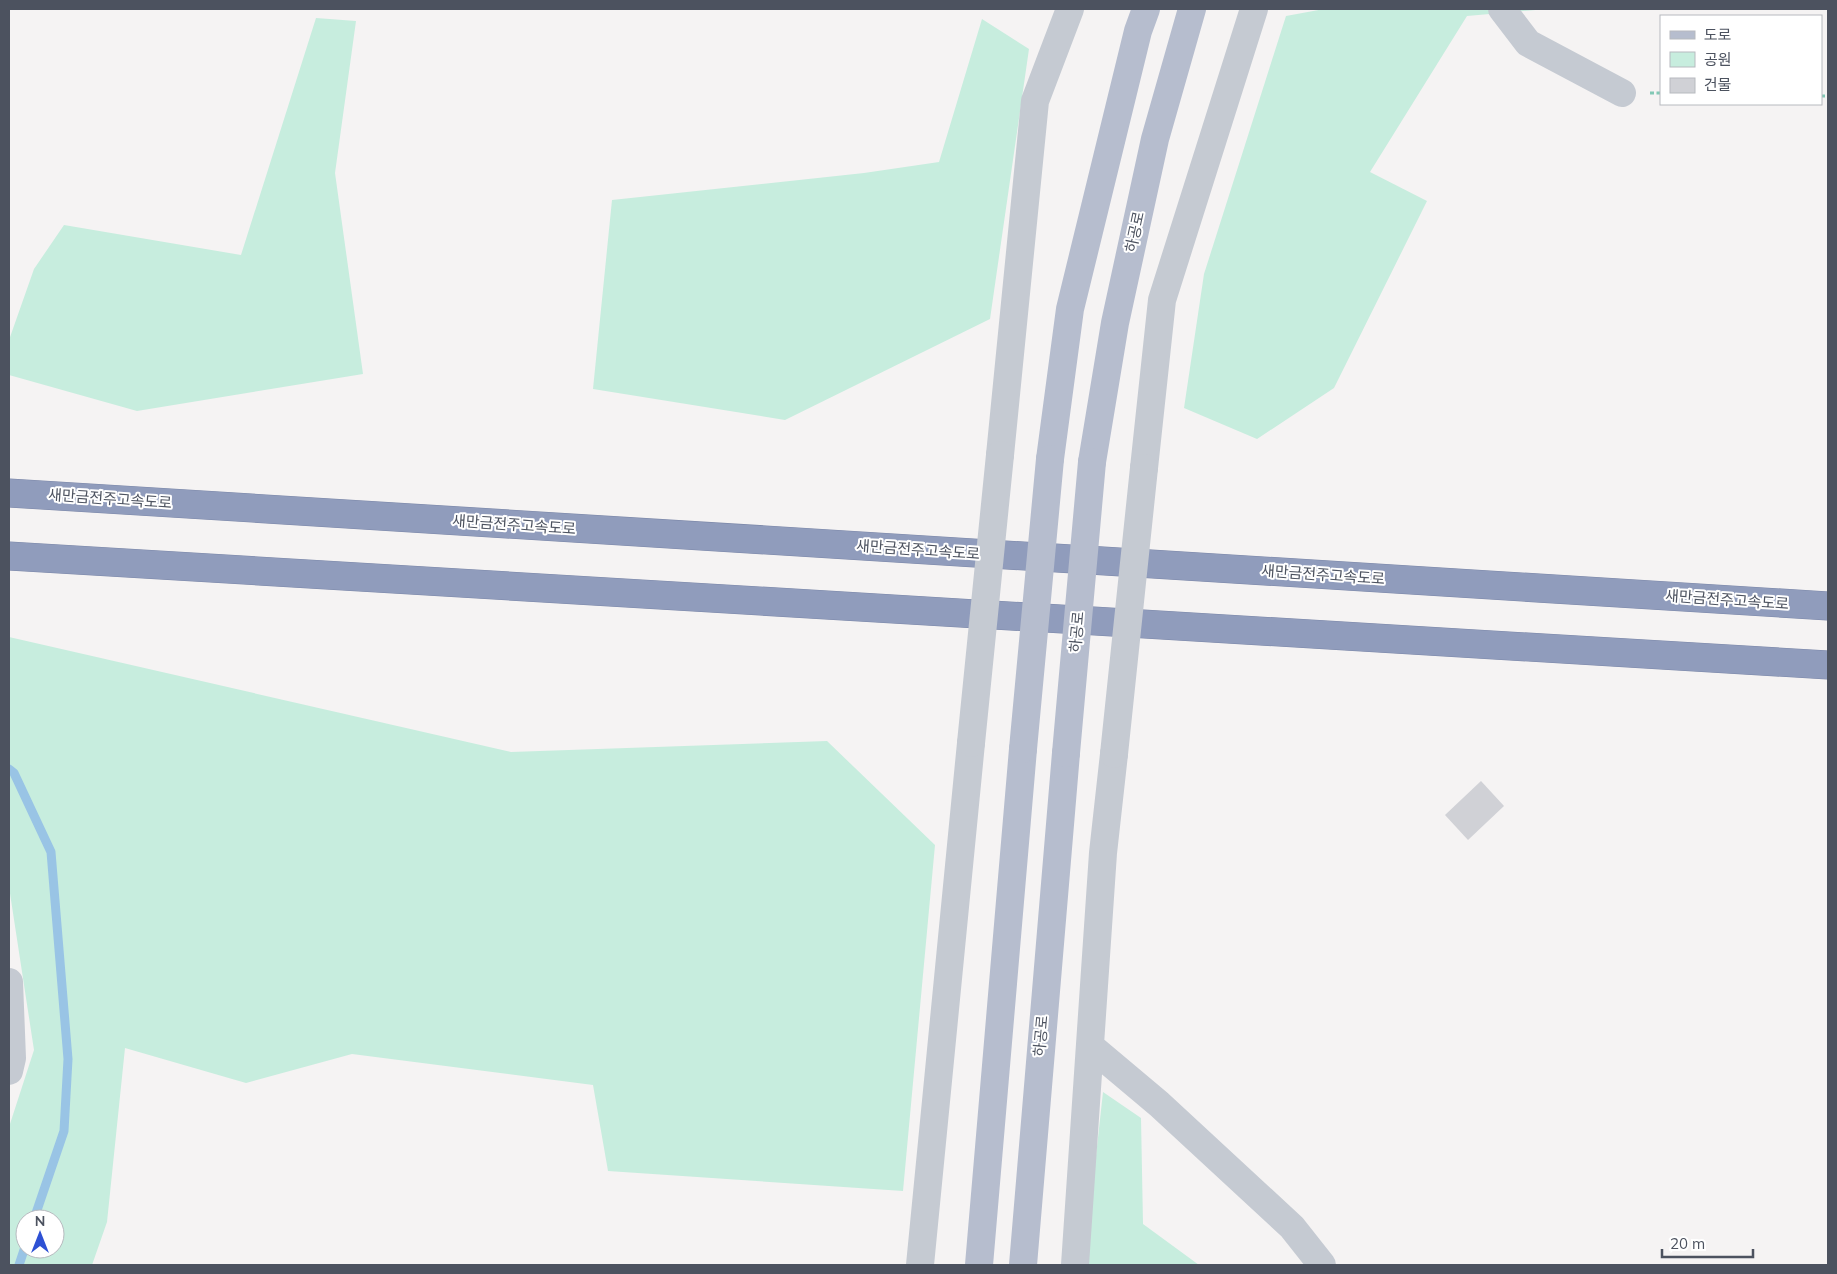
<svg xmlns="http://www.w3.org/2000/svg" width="1837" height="1274" font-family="Mulish,'Noto Sans KR',sans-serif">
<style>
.green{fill:#c7edde;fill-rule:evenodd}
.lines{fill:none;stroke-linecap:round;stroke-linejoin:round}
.stream{stroke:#99c4e5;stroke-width:9}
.building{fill:#d0d1d6}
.highway-casing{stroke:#7b87a8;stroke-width:29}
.path{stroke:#82c8b5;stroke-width:3;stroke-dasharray:4 2.5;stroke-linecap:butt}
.minor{stroke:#c5cad2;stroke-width:28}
.major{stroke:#b6bdce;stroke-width:28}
.highway{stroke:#909cbc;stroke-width:28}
.minor-bridge{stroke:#c5cad2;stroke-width:28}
.major-bridge{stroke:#b6bdce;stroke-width:28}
.labels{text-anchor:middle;stroke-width:4;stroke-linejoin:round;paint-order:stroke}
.street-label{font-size:15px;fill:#4c525f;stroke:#fff}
</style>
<rect width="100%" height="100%" fill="#f5f3f3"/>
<path class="green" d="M 1324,9 L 1547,9 L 1467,16 L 1370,172 L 1427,201 L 1334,388 L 1257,439 L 1184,408 L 1204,274 L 1286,16 Z
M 316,18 L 356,21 L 335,173 L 363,374 L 137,411 L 9,375 L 9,340 L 34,269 L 64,225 L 241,255 Z
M 982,19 L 1029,49 L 990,319 L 785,420 L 593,389 L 612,200 L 864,173 L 939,162 Z
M 9,637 L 511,752 L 827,741 L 935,845 L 903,1191 L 608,1171 L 593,1085 L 352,1054 L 246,1083 L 125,1048 L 107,1222 L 92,1265 L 9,1265 L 9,1127 L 34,1050 L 9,887 ZM 25,1219 L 55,1219 L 55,1249 L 25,1249 Z
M 1103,1092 L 1141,1118 L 1143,1224 L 1199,1265 L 1084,1265 Z"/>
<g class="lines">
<path class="stream" d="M 9,769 L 14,773 L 51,852 L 68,1059 L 64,1131 L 34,1219
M 19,1265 L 25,1247"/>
</g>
<path class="building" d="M 1481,781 L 1504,806 L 1468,840 L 1445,815 Z"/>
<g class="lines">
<defs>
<path id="highway" d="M 9,493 L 1828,606
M 9,556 L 1828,665"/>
</defs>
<use href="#highway" class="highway-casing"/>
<path class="path" d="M 1650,93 L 1661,93
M 1821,96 L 1828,96"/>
<path class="minor" d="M 1502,9 L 1528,43 L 1622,93
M 1000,455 L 1035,101 L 1070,9
M 1144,468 L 1162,300 L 1254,9
M 9,982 L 12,1058 L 9,1071
M 1090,1046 L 1159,1104 L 1292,1227 L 1322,1265
M 920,1265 L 971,743
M 1075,1265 L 1103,853 L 1114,754"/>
<path class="major" d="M 1050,459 L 1070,309 L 1138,31 L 1146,9
M 1092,462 L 1115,323 L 1155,139 L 1192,9
M 979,1265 L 1023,749
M 1023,1265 L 1066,753"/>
<use href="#highway" class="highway"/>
<path class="minor-bridge" d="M 971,743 L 1000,455
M 1114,754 L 1144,468"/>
<path class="major-bridge" d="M 1023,749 L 1050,459
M 1066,753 L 1092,462"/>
</g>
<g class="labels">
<g class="street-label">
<text transform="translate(1135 232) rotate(-78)" y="5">하공로</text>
<text transform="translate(110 499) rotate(4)" y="5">새만금전주고속도로</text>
<text transform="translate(514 525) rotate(4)" y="5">새만금전주고속도로</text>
<text transform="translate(918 550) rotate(4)" y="5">새만금전주고속도로</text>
<text transform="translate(1323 575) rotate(4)" y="5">새만금전주고속도로</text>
<text transform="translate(1727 600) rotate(4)" y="5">새만금전주고속도로</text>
<text transform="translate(1077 632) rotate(-85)" y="5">하공로</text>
<text transform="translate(1041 1036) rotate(-85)" y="5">하공로</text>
</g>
</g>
<rect width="1837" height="1274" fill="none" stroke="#4c525f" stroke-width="20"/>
<rect x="1660" y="15" width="162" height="90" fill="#ffffff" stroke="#b7babf"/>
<rect x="1670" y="31" width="25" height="8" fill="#b6bdce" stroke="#b7babf"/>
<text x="1704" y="40" font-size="15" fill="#4c525f">도로</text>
<rect x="1670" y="52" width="25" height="15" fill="#c7edde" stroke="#b7babf"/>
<text x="1704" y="65" font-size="15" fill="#4c525f">공원</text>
<rect x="1670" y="78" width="25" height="15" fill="#d0d1d6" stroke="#b7babf"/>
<text x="1704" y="90" font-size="15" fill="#4c525f">건물</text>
<g transform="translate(40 1234)"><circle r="24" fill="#ffffff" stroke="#b7babf"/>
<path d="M0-4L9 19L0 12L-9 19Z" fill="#2e51d4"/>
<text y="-8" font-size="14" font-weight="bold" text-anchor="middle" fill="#4c525f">N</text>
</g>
<path d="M1662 1249v8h91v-8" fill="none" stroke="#4c525f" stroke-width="2.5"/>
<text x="1670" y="1249" font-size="15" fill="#4c525f" stroke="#ffffff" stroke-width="4" paint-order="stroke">20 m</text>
</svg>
